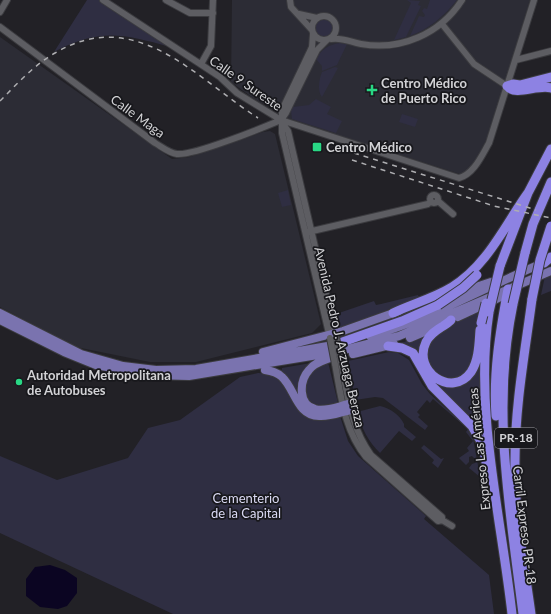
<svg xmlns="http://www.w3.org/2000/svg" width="551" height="614" font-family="Lato,sans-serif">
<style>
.built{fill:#2c2c35}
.green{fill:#2f2e42}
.water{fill:#0b0522}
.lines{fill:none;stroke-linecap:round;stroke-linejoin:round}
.minor-casing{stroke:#3b3b3f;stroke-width:8}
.major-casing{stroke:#3b3b3f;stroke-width:10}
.highway-casing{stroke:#3b3b3f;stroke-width:11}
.minor{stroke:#5d5d62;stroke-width:6}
.major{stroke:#7a73af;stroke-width:8}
.highway{stroke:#8d82e3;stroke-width:9}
.rail{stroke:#aeaeb1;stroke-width:1.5;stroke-dasharray:5 5;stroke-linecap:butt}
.minor-bridge-casing{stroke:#3b3b3f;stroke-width:8;stroke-linecap:butt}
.highway-bridge-casing{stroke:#3b3b3f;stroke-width:11;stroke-linecap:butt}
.minor-bridge{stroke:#5d5d62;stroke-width:6}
.highway-bridge{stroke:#8d82e3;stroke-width:9}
.poi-dot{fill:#29d885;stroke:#18181c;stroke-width:1.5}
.labels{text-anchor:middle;stroke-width:3.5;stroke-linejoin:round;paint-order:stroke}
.shield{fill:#18181c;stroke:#9a9a9e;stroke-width:1}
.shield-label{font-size:12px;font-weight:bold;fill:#d2d2d5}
.street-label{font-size:13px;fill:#d2d2d5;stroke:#18181c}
.poi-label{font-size:13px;font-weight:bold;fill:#d2d2d5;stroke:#18181c;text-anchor:start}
.park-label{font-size:13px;fill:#dbdaf4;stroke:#18181c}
</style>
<rect width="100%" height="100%" fill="#222126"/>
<path class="built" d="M 232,0 L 530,0 L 488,137 L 473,165 L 463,175 L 291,120 L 253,98 L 231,82 Z
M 0,37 L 172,159 L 190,157 L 263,132 L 270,131 L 275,134 L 321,324 L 312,333 L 196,362 L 150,362 L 76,347 L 0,307 Z"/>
<path class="green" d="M 87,0 L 100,0 L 170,47 C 123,34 100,28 54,52 Z
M 407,0 L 420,1 L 418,5 L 421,6 L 406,37 L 394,40 L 411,3 Z
M 430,0 L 457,0 C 444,16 429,29 410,36 L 419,16 L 424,17 L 425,15 L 422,11 L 424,8 L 427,9 Z
M314 28a10 10 0 1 1 20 0a10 10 0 1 1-20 0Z
M 340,43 L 347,44 L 337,65 L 322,71 L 322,66 L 316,59 C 322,49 328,45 340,43 Z
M 335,67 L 338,68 L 322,97 C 317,91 319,79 322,72 Z
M 316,99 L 331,107 L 327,114 L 342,121 L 336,133 L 292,119 L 291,111 L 293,107 L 309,105 Z
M 402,114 L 418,119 L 415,127 L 399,122 Z
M 288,190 L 291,205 L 282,207 L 278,193 Z
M 551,274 L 551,291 L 541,295 L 545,276 Z
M 418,295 L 419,298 L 341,328 L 339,326 L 336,314 L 374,301 L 376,305 L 381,304 Z
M 480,310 C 478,332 479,376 451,379 C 436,381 431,367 426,356 L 430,341 L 454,322 Z
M 430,332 L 426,341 L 427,371 L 457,383 L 482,358 L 480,394 L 481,435 L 399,344 Z
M 389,352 L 398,353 L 409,360 L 422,384 L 430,394 L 468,428 L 473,438 L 480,477 L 469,468 L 472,464 L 475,463 L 476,460 L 472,456 L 469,457 L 469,462 L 466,465 L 459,458 L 469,451 L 467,448 L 473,441 L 466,432 L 468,429 L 433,399 L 430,403 L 427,400 L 417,412 L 420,415 L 418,417 L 428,426 L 425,430 L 383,398 L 375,397 L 355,400 L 348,361 Z
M 328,362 L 338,403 L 331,407 L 312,405 L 306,397 L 305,382 L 315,367 Z
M 311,363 L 301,376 L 308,411 L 281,373 L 282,368 Z
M 258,373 C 281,373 287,391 298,408 L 340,416 L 348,441 L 358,456 L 426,516 L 424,519 L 489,575 L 494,614 L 173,614 L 0,533 L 0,456 L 57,480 L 128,458 L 148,428 L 180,420 L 240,377 Z
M 380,406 C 390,408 400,415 404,424 L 404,427 L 416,437 L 412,441 L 399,431 L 380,453 C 368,441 362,429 357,412 Z
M 424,445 L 441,459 L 444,458 L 438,468 L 432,463 L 434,460 L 421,448 Z"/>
<path class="water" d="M 50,565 L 65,570 L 77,578 L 77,593 L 67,606 L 58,609 L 40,607 L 26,596 L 26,579 L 35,567 Z"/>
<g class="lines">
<defs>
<path id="minor" d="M 103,0 L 220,77 L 237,93 L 281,120 L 459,178 C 474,174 482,155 489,143 L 534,0
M 166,0 L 190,13 L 213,13
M 290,0 L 291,7 L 312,30
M 0,12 L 7,0
M 299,14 L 317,18
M312 28a12 12 0 1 1 24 0a12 12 0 1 1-24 0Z
M 442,24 L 474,64 L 507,86
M 0,27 L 155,143 C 162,147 169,153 177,154 C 193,156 262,128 281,120 L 286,113 L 313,58 L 317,50 L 327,40
M 313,34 L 312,47 L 282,110 L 282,133 L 330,338
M 331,39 C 342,37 350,42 361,44 C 401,51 440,34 462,0
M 516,60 L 551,51
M 201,64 L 211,46 L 213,0
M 281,121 L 288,131 L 336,337
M430 199a4 4 0 1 1 8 0a4 4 0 1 1-8 0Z
M 438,201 L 453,214
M 308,232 L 428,204 L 431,201
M 341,362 C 348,396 350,426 371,455 L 442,517 L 442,520
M 335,364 C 341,396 344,430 366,457 L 438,521 L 442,520 L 452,526"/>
<path id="major" d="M 458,293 L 491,282
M 0,313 L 81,354 L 123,366 L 156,370 L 196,369 L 339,344
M 458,317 L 511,292
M 0,320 L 64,352 L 96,365 L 150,375 L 189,376 L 336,352 L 399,336 L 551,271
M 370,336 C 431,319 485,287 543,263
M 410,338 L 438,326
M 263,352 L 343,331 L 399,311
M 353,354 L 394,344
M 330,358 C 322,361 314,363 309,370 C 299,381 298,405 315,409 C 326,412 339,406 349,404
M 265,370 C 271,371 277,372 282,377 C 295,389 297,416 319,416 C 330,417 341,412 351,410"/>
<path id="highway" d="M 551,77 L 520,85 L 513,84 L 507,86 C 516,97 537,84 551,88
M 525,253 L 533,224 L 551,182
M 544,263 L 551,257
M 500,266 L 528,193 L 551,149
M 513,304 C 491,409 510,509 523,614
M 489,312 C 474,410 501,516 512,614
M 393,313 C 412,304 434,298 452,287 C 487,266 505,225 528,193
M 451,320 C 443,328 432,330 426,342 C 412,371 452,399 471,372 C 479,360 479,343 480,330
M 334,345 L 402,321 L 438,305
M 388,346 L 402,348 L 413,353 L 432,386 L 472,426 L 483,445 L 487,468
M 496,416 C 493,373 500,331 508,289
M 531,614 C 524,563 514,511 515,460 C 515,406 525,352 532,299"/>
</defs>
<use href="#minor" class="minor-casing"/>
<use href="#major" class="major-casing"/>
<use href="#highway" class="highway-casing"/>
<use href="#minor" class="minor"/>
<use href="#major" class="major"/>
<use href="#highway" class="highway"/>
<path class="rail" d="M 0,101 C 17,84 34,65 55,53 C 136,5 196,78 258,118
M 354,153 L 536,210
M 352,160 L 494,206 L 551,218"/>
<defs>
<path id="minor-bridge" d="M 336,337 L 341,362
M 330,338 L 335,364"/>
<path id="highway-bridge" d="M 532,299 L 540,260 L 551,226
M 513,304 L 525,253
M 438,305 L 463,288 L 477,275
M 489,312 L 500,266
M 481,323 L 486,303"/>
</defs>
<use href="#minor-bridge" class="minor-bridge-casing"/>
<use href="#highway-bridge" class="highway-bridge-casing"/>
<use href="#minor-bridge" class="minor-bridge"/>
<use href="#highway-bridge" class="highway-bridge"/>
</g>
<g class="poi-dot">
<path d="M370 84h4v4h4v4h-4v4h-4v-4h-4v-4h4z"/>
<rect x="312" y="142" width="10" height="10" rx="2"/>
<circle cx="19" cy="382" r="4"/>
</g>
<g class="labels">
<rect class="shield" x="495" y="428" width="42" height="20" rx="3"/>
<g class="shield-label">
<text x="516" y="442">PR-18</text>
</g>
<g class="street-label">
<text transform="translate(246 83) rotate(35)" y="5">Calle 9 Sureste</text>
<text transform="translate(138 116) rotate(36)" y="5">Calle Maga</text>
<text transform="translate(340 337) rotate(77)" y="5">Avenida Pedro J. Arzuaga Beraza</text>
<text transform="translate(479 449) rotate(-96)" y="5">Expreso Las Américas</text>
<text transform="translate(525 525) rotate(83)" y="5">Carril Expreso PR-18</text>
</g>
<g class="poi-label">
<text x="381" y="88">Centro Médico<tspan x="381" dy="15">de Puerto Rico</tspan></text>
<text x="326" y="152">Centro Médico</text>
<text x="27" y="380">Autoridad Metropolitana<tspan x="27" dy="15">de Autobuses</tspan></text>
</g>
<g class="park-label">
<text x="246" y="503">Cementerio<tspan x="246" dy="15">de la Capital</tspan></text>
</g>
</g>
</svg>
